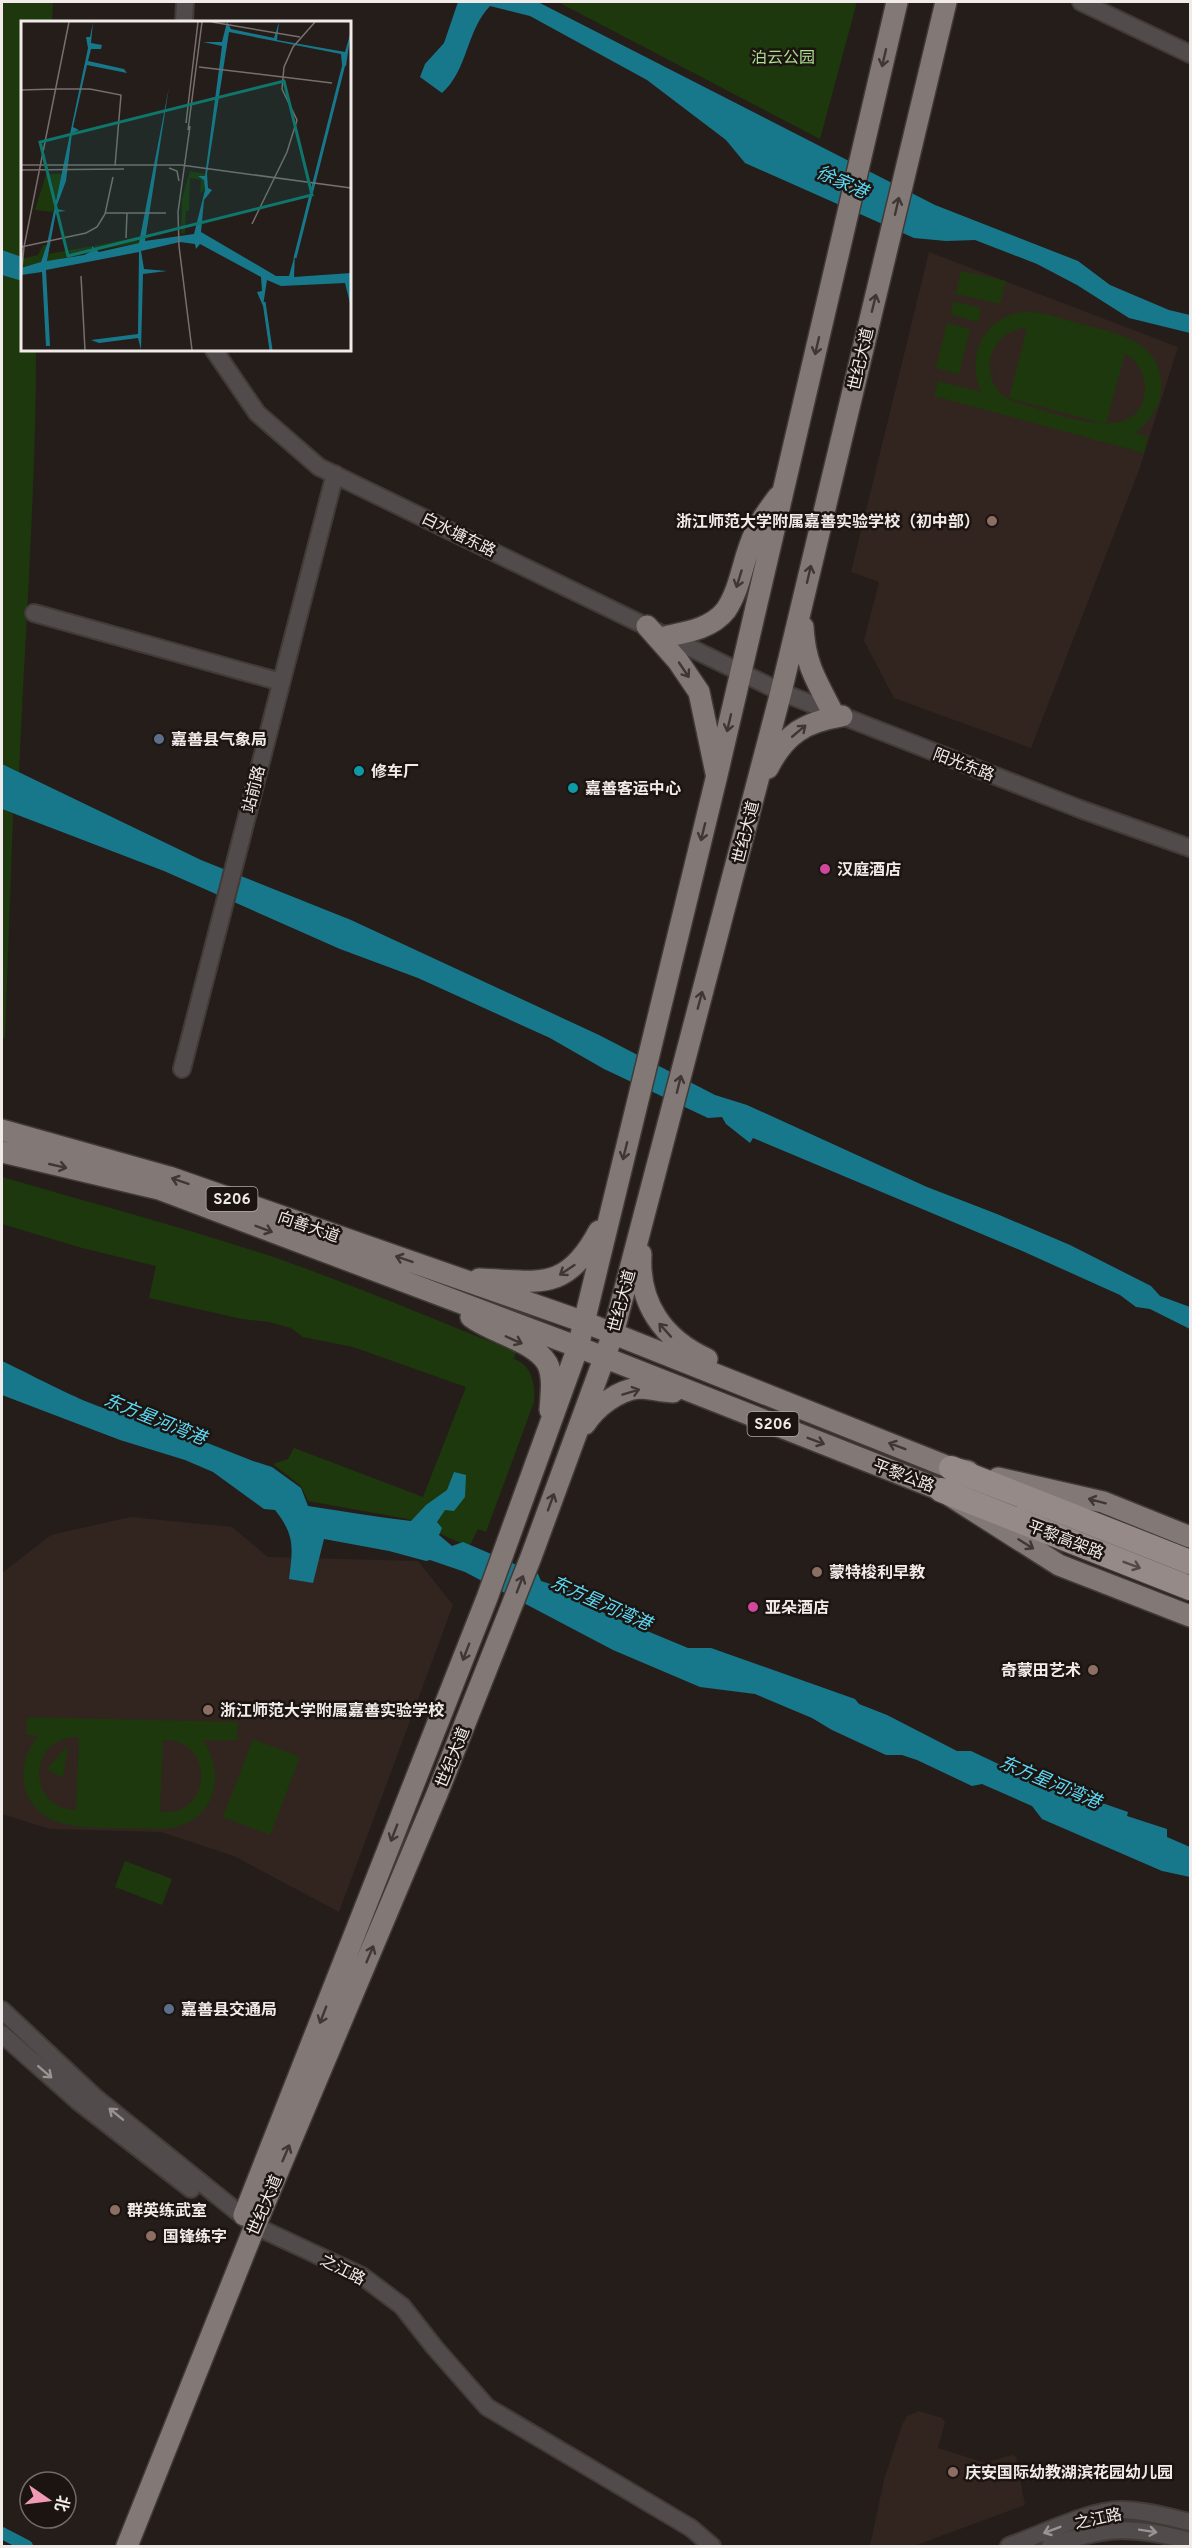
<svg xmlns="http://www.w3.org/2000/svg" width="1192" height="2548" font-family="Overpass,'Noto Sans SC',sans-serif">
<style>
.built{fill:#32251f}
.green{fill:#1d380c;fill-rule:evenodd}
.water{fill:#18788b}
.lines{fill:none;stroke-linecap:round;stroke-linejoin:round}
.canal{stroke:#18788b;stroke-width:12}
.minor-casing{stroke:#413a37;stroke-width:20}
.major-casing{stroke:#413a37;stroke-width:24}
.highway-casing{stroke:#413a37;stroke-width:27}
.minor{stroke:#514c4b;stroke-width:16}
.major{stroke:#827977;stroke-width:21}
.highway{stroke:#958a88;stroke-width:24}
.oneway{stroke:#403735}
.oneway2{stroke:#524947}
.oneway3{stroke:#999492}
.education-dot{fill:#8d6e63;stroke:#1c1411;stroke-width:2}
.service-dot{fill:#5c6f8a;stroke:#1c1411;stroke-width:2}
.culture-dot{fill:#0f9aa8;stroke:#1c1411;stroke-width:2}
.hotel-dot{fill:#d1479c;stroke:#1c1411;stroke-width:2}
.labels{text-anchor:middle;stroke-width:5;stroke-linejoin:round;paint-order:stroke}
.shield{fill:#1c1411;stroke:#b0aaa8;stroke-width:1.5}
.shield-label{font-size:15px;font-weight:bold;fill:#f0ebe9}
.park-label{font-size:16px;fill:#abdf91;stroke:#1c1411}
.street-label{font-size:16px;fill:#f0ebe9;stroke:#1c1411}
.poi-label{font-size:16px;font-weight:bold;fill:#f0ebe9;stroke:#1c1411;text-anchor:start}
.water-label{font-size:18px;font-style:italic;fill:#5cdbf7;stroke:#1c1411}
.inset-river{fill:none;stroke:#18788b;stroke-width:3}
.inset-road{fill:none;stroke:#766f6d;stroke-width:1.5}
.view{fill:#0f766e;fill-opacity:0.15;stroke:#0f766e;stroke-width:3}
.inset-edge{fill:none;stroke:#f0ebe9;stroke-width:3}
</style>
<rect width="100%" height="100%" fill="#251d1a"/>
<path class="built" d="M 929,252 L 1178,347 L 1139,470 L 1031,748 L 894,698 L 864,641 L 879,582 L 851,572 Z
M 130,1517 L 232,1527 L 268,1557 L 418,1561 L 453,1605 L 339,1912 L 234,1856 L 161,1832 L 50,1829 L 2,1814 L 2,1573 L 51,1535 Z
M 919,2411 L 942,2418 L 945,2422 L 938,2448 L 985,2463 L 1012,2455 L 1016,2457 L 1025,2505 L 914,2546 L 870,2546 L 884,2480 L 902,2425 L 907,2416 Z"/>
<path class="green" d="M 2,2 L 53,2 L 52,22 L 22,22 L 22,257 L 2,250 Z
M 558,2 L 857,2 L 820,139 Z
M 961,271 L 1006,281 L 1000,304 L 956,294 Z
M 2,275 L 22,281 L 22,350 L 36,350 C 36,490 25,631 19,772 L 2,764 Z
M 954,301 L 981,308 L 978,322 L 950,314 Z
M 1024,312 C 1042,311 1060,318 1078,323 C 1115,333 1165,340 1161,391 C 1159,409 1149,423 1135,433 L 1148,437 L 1144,453 L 934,396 L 938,381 L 981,392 C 966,356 983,317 1024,312 ZM 1024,328 L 1027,328 L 1009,398 L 1106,424 L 1125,353 C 1137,360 1145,373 1145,388 C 1143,451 1052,412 1018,403 C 977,391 982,334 1024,328 Z
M 947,323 L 970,329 L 959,374 L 936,368 Z
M 2,809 L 13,814 L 5,1038 L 2,1038 Z
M 2,1177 C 95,1204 190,1229 282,1260 C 361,1288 438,1321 516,1352 L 514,1359 C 533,1366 535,1384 534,1402 L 486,1532 L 478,1529 L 469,1547 L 408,1519 L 308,1501 L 301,1486 L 273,1464 L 288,1459 L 294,1448 L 423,1497 L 466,1387 L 353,1347 L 303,1337 L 291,1328 L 269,1322 L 242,1319 L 149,1298 L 156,1266 L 82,1248 L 2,1224 Z
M 27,1717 L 238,1722 L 237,1740 L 203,1740 C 229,1778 212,1827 162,1829 C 143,1829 124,1828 106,1828 C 72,1827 32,1825 24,1783 C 21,1765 27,1750 38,1736 L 27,1735 ZM 75,1737 L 79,1737 L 76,1810 C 27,1808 27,1740 75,1737 ZM 163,1740 C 217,1739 212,1818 160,1812 Z
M 253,1739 L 300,1757 L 270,1835 L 223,1817 Z
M 68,1745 L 63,1778 L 47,1769 Z
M 125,1861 L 172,1879 L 162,1905 L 115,1887 Z"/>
<path class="water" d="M 458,2 L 538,2 L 935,205 L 1078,261 L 1110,285 L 1169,310 L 1190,315 L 1190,333 L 1129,318 L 1077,285 L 1037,264 L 975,240 L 946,241 L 914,238 L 745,163 L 726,140 L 647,80 L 530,16 L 490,6 C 466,31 468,70 442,93 L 420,77 L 425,64 L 444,43 Z
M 2,250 L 22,257 L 22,281 L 2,275 Z
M 2,764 L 201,860 L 351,920 L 599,1035 L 715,1095 L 747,1105 L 927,1187 L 997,1214 L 1070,1245 L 1151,1286 L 1160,1296 L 1190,1307 L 1190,1329 L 1150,1309 L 1136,1307 L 1120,1295 L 1020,1250 L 753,1138 L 750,1143 L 726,1124 L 722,1117 L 708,1118 L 604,1069 L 550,1038 L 418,978 L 340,949 L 164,871 L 2,809 Z
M 2,1361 C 31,1374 106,1417 134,1414 L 253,1461 L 272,1467 L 301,1488 L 308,1506 C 343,1511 376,1517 411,1521 L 426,1505 L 447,1490 L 454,1472 L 466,1475 L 465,1497 L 454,1511 L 445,1510 L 437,1522 L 442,1528 L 439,1535 L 452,1546 L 463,1542 L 538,1574 L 541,1581 L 581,1594 L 592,1606 L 606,1614 L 688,1648 L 711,1648 L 855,1699 L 859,1704 L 887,1715 L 957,1751 L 971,1751 L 1068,1797 L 1105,1804 L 1128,1812 L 1127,1816 L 1167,1829 L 1167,1837 L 1190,1847 L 1190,1877 L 1162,1871 L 1042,1819 L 1032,1806 L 982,1784 L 972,1786 L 917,1760 L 902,1755 L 886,1755 L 832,1730 L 812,1718 L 755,1694 L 700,1687 L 613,1650 L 465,1572 L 430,1560 L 426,1561 L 389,1551 L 324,1539 L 313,1583 L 289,1579 C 293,1548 295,1535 275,1510 L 264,1509 L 213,1472 L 185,1460 L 120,1440 L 2,1395 Z"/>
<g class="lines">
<path class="canal" d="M 2,2533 L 27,2546"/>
<defs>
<path id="minor" d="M 1081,2 L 1190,54
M 184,22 L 185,2
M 214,350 L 257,413 L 319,467 L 781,692 L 1080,809 L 1190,848
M 34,613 L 281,682
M 182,1069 L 335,474
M 2,2010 L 96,2098 L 255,2226 L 362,2276 L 402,2306 L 435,2348 L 487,2407 L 691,2528 L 712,2546
M 2,2034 L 79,2102 L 191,2189
M 1009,2546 C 1040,2535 1089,2510 1121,2510 C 1144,2510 1168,2517 1190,2522
M 1050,2546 C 1105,2526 1134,2526 1190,2541"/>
<path id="major" d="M 647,626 L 678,661 L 699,692 L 716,773
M 803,627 C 805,664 816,680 833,713
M 668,636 C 688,632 712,628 726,610 C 739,591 742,566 750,545 C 756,527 766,513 778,497
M 768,768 C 785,734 805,722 842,716
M 2,1130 L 169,1177 L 584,1322 L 951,1468 L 968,1471
M 2,1152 L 159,1189 L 578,1347 L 941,1490 L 1059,1565 L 1190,1616
M 641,1254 C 638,1303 663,1339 707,1359
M 479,1279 C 539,1281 566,1293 599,1231
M 471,1317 C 492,1333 534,1341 547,1363 C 554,1376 551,1395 550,1410
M 585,1424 C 596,1407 618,1390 639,1388 C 650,1388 662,1392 673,1392
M 998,1478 L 1103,1502 L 1190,1537
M 244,2215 L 487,1598 L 578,1347 L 717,775 L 897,2
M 127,2546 L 255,2226 L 437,1794 L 531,1557 L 613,1334 L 781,692 L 946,2"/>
<path id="highway" d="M 951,1468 L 1190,1562
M 941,1490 L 1190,1588"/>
</defs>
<use href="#minor" class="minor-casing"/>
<use href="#major" class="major-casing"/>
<use href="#highway" class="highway-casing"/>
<use href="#minor" class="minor"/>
<use href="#major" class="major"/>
<use href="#highway" class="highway"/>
</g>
<defs><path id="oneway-shaft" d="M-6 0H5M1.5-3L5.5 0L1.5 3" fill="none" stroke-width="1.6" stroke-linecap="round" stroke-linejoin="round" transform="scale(1.5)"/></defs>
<g class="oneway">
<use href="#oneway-shaft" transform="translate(884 58) rotate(103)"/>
<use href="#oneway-shaft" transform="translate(897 206) rotate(-77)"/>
<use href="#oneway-shaft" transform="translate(874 303) rotate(-76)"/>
<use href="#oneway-shaft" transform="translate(817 346) rotate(103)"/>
<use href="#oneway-shaft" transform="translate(809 574) rotate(-77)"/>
<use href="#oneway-shaft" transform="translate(739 579) rotate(107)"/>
<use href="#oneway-shaft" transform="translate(684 670) rotate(56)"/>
<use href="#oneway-shaft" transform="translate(729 723) rotate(103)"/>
<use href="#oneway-shaft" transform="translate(799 731) rotate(-40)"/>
<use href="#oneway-shaft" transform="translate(703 832) rotate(104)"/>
<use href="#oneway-shaft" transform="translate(700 1000) rotate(-75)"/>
<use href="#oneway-shaft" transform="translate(679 1084) rotate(-76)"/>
<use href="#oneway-shaft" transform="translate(625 1151) rotate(104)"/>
<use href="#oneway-shaft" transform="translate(58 1166) rotate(13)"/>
<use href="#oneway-shaft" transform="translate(180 1181) rotate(-161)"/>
<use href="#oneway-shaft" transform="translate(264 1229) rotate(21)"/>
<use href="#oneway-shaft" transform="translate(404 1259) rotate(-161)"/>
<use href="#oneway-shaft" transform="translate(567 1270) rotate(146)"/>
<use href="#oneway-shaft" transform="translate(665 1330) rotate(-132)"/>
<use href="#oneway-shaft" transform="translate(514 1340) rotate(24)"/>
<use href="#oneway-shaft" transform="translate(631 1392) rotate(-17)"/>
<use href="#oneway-shaft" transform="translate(816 1441) rotate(21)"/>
<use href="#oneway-shaft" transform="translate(897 1446) rotate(-159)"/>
<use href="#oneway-shaft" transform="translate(1097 1501) rotate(-165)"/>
<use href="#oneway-shaft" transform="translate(551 1502) rotate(-70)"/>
<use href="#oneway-shaft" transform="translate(1026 1544) rotate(32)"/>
<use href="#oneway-shaft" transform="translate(520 1584) rotate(-69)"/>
<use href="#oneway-shaft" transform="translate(466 1652) rotate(111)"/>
<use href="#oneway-shaft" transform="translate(394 1833) rotate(111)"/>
<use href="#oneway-shaft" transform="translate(370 1954) rotate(-67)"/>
<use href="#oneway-shaft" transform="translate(323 2015) rotate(111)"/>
<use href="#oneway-shaft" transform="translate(286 2153) rotate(-67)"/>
</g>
<use class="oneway2" href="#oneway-shaft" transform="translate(1132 1565) rotate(21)"/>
<g class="oneway3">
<use href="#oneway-shaft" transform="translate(45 2072) rotate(41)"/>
<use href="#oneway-shaft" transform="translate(116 2114) rotate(-141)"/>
<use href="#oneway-shaft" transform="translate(1052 2530) rotate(159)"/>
<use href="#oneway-shaft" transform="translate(1148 2531) rotate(9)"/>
</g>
<g class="education-dot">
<circle cx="992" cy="521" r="6"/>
<circle cx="817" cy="1572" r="6"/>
<circle cx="1093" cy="1670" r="6"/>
<circle cx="208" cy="1710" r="6"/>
<circle cx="115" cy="2210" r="6"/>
<circle cx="151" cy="2236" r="6"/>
<circle cx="953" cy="2472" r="6"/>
</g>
<g class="service-dot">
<circle cx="159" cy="739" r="6"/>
<circle cx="169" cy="2009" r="6"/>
</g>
<g class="culture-dot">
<circle cx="359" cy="771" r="6"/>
<circle cx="573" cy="788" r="6"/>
</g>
<g class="hotel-dot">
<circle cx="825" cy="869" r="6"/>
<circle cx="753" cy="1607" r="6"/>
</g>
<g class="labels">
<g class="shield">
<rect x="206.5" y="1187" width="51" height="24" rx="4.5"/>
<rect x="747.5" y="1412" width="51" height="24" rx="4.5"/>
</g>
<g class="shield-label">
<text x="232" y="1204">S206</text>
<text x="773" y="1429">S206</text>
</g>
<g class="park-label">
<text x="783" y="63">泊云公园</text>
</g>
<g class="street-label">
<text transform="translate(860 359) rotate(-77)" y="6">世纪大道</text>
<text transform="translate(459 534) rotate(26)" y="6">白水塘东路</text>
<text transform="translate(964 764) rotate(21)" y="6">阳光东路</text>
<text transform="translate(253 789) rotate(-76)" y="6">站前路</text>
<text transform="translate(745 832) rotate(-76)" y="6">世纪大道</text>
<text transform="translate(309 1226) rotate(19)" y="6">向善大道</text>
<text transform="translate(621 1301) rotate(-75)" y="6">世纪大道</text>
<text transform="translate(904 1475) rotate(21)" y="6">平黎公路</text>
<text transform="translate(1066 1539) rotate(21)" y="6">平黎高架路</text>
<text transform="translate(452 1757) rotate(-68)" y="6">世纪大道</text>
<text transform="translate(264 2205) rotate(-67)" y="6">世纪大道</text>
<text transform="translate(343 2269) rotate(27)" y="6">之江路</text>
<text transform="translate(1098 2518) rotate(-12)" y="6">之江路</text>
</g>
<g class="poi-label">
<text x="980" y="527" text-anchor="end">浙江师范大学附属嘉善实验学校（初中部）</text>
<text x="171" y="745">嘉善县气象局</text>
<text x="371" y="777">修车厂</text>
<text x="585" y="794">嘉善客运中心</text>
<text x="837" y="875">汉庭酒店</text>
<text x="829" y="1578">蒙特梭利早教</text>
<text x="765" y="1613">亚朵酒店</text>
<text x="1081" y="1676" text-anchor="end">奇蒙田艺术</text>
<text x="220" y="1716">浙江师范大学附属嘉善实验学校</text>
<text x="181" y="2015">嘉善县交通局</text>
<text x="127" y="2216">群英练武室</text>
<text x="163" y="2242">国锋练字</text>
<text x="965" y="2478">庆安国际幼教·湖滨花园幼儿园</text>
</g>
<g class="water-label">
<text transform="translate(842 182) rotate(24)" y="6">徐家港</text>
<text transform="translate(155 1419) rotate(22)" y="6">东方星河湾港</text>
<text transform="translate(601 1603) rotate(24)" y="6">东方星河湾港</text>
<text transform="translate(1050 1782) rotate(23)" y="6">东方星河湾港</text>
</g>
</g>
<g transform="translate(21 21)">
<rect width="330" height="330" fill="#251d1a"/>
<path d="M 169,150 L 184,153 L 183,170 L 179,172 L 180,159 L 169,157 L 168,190 L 165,190 L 164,212 L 160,213 L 161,178 ZM 25,153 L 41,153 L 32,191 L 14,189 ZM 121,215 L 118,222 L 73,230 L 73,225 ZM 22,224 L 26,224 L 19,242 L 0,247 L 0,238 L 17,234 ZM 71,225 L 71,230 L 63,233 L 26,241 L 27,233 Z" fill="#1d380c"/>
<path d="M 72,1 L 70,22 L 81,24 L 80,28 L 70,28 L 67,40 L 103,48 L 106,52 L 66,44 L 52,106 L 58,109 L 51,112 L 45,160 L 36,184 L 36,188 L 45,190 L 35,191 L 26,240 L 63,234 L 71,230 L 71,225 L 78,231 L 118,222 L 148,66 L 124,220 L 173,213 L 184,169 L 183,159 L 177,155 L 184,155 L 201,25 L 182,21 L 201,21 L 206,1 L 210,8 L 253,17 L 258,1 L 256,19 L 324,31 L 330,10 L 325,45 L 321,44 L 320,33 L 208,11 L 186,153 L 187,167 L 191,169 L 183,179 L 180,211 L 255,255 L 268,255 L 274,233 L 273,256 L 330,252 L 329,282 L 324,262 L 260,265 L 246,259 L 242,285 L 236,271 L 241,270 L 240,256 L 179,223 L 175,228 L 174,223 L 159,221 L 120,230 L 123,248 L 146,250 L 122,253 L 120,329 L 117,317 L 78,322 L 70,319 L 117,313 L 118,231 L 25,249 L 29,325 L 25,325 L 21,251 L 0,254 L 0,247 L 20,241 L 26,223 L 67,27 L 65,16 L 69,16 Z" fill="#18788b"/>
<path class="inset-river" d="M 274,237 L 323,43M 243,281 L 250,329"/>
<path class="inset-road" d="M 191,1 L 279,16M 178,46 L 311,62M 34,68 L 69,68 L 100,74 L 94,145M 0,69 L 34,68M 165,102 L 177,1M 169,105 L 157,191 L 158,225 L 171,329M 167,109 L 181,1M 0,144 L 160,144 L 330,167M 148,147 L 156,150 L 158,160M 0,149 L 103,148M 84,192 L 145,192M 231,203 L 266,131 L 276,99 L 261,68 L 263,46 L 272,26 L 294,1M 105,217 L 106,192M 0,226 L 65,212 L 76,206 L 84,193 L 92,156M 60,255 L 64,329M 0,258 L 3,226 L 48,1"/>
<path class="view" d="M 263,60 L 291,174 L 47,235 L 19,121 Z"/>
<rect width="330" height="330" class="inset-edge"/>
</g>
<rect width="1192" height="2548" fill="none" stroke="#f0ebe9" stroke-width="6"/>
<g transform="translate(48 2500) rotate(104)"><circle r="28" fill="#1c1411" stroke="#716a67" stroke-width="1.5"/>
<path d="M0-4.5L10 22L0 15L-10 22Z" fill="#f19ab3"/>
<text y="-9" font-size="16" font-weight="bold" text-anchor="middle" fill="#f0ebe9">北</text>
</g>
</svg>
